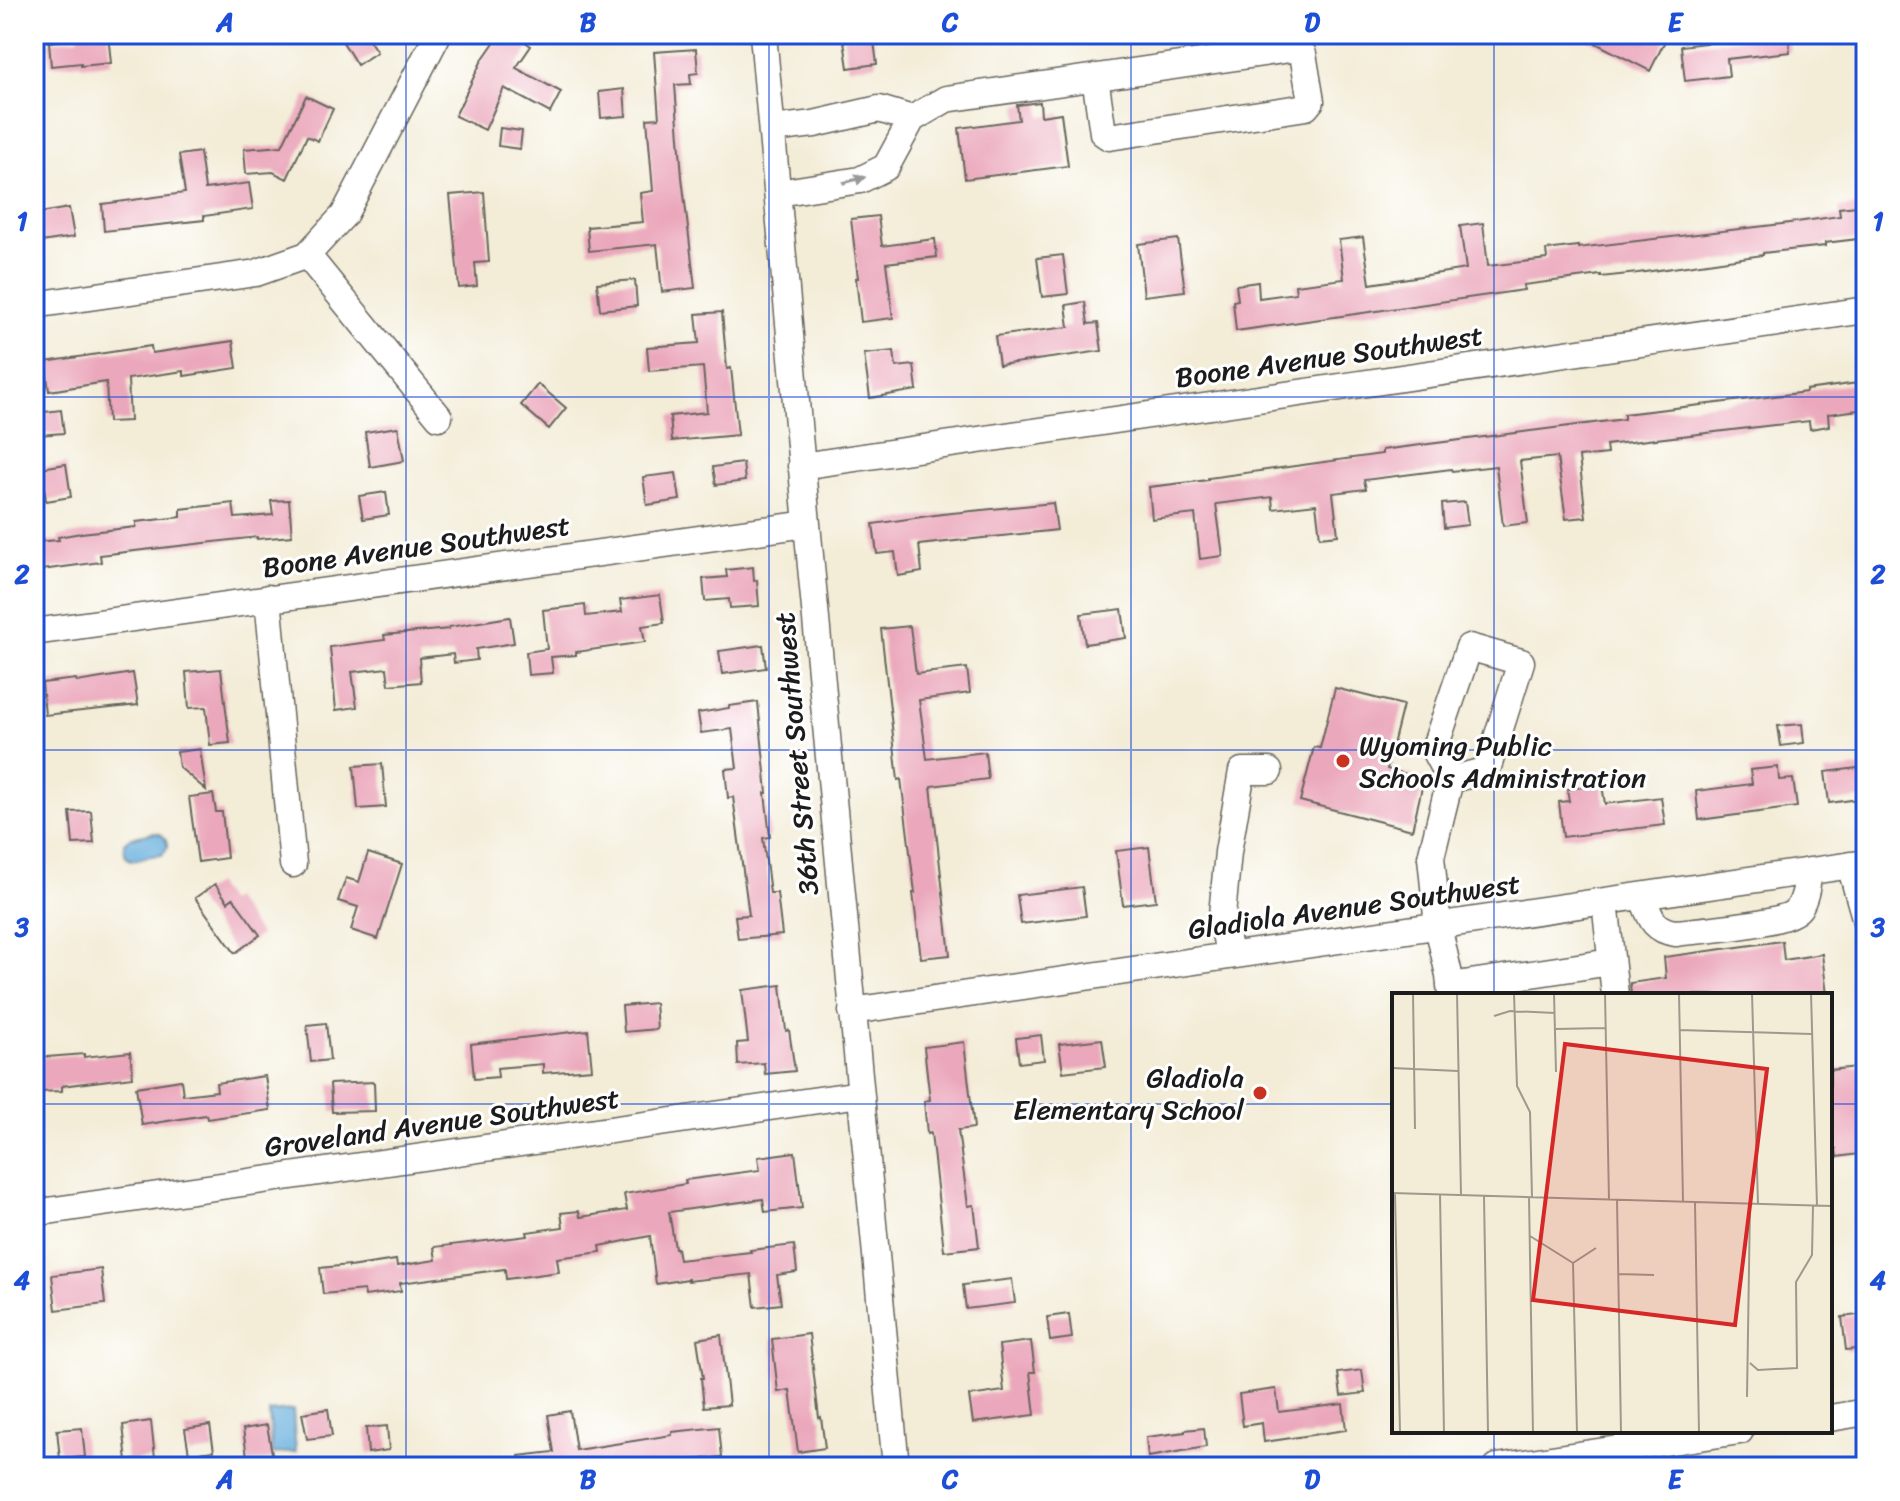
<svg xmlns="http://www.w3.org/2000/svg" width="1900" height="1501" font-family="Sriracha,sans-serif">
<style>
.water{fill:#66aedd;stroke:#41657c;stroke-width:2}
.building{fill:#eba8bc}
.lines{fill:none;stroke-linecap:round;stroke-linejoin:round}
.minor-casing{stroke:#67655d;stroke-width:29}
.minor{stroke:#fff;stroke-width:26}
.oneway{fill:#999}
.grid{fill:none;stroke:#1d4ed8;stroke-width:2;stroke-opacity:0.55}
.poi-dot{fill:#c8321e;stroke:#fff;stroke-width:3}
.labels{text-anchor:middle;stroke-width:6;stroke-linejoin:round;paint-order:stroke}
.street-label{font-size:28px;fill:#1c1c1c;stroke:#fff}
.poi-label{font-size:28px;fill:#1c1c1c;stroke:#fff;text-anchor:start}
.inset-road{fill:none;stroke:#9d998c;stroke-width:2}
.view{fill:#d62828;fill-opacity:0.15;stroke:#d62828;stroke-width:4}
.inset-edge{fill:none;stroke:#1c1c1c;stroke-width:4}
.neatline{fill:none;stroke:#1d4ed8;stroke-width:3}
.grid-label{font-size:26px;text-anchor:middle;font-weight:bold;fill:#1d4ed8}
</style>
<rect width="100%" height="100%" fill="#fff"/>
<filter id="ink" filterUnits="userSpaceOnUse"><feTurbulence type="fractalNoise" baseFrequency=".0125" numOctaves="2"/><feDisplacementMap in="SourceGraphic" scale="16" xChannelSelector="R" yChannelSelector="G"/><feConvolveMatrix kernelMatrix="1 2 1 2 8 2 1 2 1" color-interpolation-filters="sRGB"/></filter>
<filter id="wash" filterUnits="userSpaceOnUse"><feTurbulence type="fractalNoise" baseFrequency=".006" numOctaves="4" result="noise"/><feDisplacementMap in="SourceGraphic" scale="32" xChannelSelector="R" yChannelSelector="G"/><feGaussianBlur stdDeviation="1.8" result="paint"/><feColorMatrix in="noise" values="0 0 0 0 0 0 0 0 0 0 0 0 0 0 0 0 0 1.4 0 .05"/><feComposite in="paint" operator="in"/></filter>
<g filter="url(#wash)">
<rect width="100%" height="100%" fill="#f3ecd7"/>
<path class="water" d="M 153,833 C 162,833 168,838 167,848 L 162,855 C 160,855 150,856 147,857 C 132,862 124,864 124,843 L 130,838 Z
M 293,1410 L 296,1452 L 272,1454 L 269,1412 Z"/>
<g id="blocks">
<path class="building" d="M 78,34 L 108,34 L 111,63 L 81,66 L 81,63 L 51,66 L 49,42 L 79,38 Z
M 338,34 L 365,34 L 377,52 L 357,65 Z
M 500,34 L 514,34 L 531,46 L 516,68 L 561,92 L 550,113 L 504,88 L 485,130 L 455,116 L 482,60 Z
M 843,34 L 873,34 L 877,64 L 848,68 Z
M 1578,34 L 1651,34 L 1665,41 L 1650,71 Z
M 1745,34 L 1788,34 L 1790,52 L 1727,59 L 1729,76 L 1685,81 L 1681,46 L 1746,38 Z
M 696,49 L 698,73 L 690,74 L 691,84 L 675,85 L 682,177 L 695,288 L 662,292 L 657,244 L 589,251 L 587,227 L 643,222 L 640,193 L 653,191 L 647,119 L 659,118 L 654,52 Z
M 624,89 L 626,116 L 601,118 L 599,92 Z
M 306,96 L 333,109 L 318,141 L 307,136 L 287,179 L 273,172 L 246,174 L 244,149 L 282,146 Z
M 1040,102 L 1041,116 L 1061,113 L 1068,166 L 965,179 L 959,128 L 1019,120 L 1017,105 Z
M 500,128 L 522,131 L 520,149 L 498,146 Z
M 200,152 L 205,189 L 249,183 L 253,209 L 204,216 L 204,220 L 104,231 L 102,204 L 185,193 L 179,155 Z
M 484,192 L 489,262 L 475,263 L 477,286 L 459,288 L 450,195 Z
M 1866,205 L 1866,238 L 1825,243 L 1825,246 L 1763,253 L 1763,255 L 1638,273 L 1601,277 L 1601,275 L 1523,285 L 1524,290 L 1236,331 L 1233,301 L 1238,300 L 1236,285 L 1258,282 L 1259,298 L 1296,293 L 1295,285 L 1344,279 L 1339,240 L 1363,237 L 1370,284 L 1466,269 L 1460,226 L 1483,223 L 1488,266 L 1547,259 L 1546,250 L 1578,246 L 1578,248 L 1782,224 L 1840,216 L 1839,208 Z
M 69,208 L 74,237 L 41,242 L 40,233 L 34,234 L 34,214 Z
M 878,216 L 882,246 L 935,239 L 937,257 L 886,263 L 893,318 L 861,322 L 856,278 L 858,278 L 851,219 Z
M 1178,239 L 1185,291 L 1144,296 L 1138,244 Z
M 1063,255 L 1068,294 L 1042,297 L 1037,258 Z
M 635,280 L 637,306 L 600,310 L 597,283 Z
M 1085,302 L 1088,324 L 1098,323 L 1102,351 L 999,365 L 995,336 L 1069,327 L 1066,305 Z
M 722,312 L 727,369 L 731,368 L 738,435 L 672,441 L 670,416 L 707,412 L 703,367 L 649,371 L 647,347 L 699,343 L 696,314 Z
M 233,341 L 237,368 L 184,376 L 184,371 L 128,379 L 130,421 L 108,422 L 106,382 L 49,391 L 45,362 L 151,346 L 152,353 Z
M 894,351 L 896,367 L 914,365 L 917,390 L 870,398 L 864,354 Z
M 1866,382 L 1866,409 L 1828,414 L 1829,426 L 1810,429 L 1809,421 L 1606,445 L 1607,454 L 1579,457 L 1586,517 L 1566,519 L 1557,457 L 1520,461 L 1528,523 L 1503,526 L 1496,466 L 1452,471 L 1451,469 L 1364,480 L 1366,489 L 1333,493 L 1338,535 L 1320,537 L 1316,504 L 1273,509 L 1272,497 L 1216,504 L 1223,556 L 1200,559 L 1195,514 L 1152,519 L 1149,487 L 1208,480 L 1208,478 L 1382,454 L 1382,450 L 1624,419 L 1624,414 L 1743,400 L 1806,392 L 1806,390 Z
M 538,384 L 566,408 L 549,429 L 521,405 Z
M 61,410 L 64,433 L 38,435 L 36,413 Z
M 398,427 L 404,461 L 370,467 L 365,432 Z
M 743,463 L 745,481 L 716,485 L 713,467 Z
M 66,464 L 71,497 L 46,501 L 41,468 Z
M 676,473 L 680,500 L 647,505 L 643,477 Z
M 386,492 L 389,515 L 363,519 L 359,496 Z
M 289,500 L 292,536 L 257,539 L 257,537 L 100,555 L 101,562 L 34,571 L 34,542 L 59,540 L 58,537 L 81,533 L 136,527 L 136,522 L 181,517 L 181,509 L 233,503 L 235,518 L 273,515 L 271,501 Z
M 1465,502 L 1468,525 L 1444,528 L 1442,504 Z
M 1053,503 L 1057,530 L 919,545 L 922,572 L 898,576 L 895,552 L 877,554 L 873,524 L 942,514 Z
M 753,567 L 754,581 L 757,580 L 759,606 L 730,608 L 729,599 L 705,601 L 703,579 L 727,577 L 726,570 Z
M 660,595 L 664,623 L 642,626 L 645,642 L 576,652 L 576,655 L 551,657 L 553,673 L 528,675 L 526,652 L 547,649 L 543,610 L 585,605 L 586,616 L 622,612 L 620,600 Z
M 1122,609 L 1126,638 L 1085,644 L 1081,614 Z
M 510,617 L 514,643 L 476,649 L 477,660 L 454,663 L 453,654 L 419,658 L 421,682 L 389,685 L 387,668 L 352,672 L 357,707 L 336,710 L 330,647 L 385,640 L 384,635 L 449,629 L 449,627 Z
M 910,626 L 916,674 L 967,668 L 970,693 L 919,700 L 927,759 L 985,752 L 988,779 L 931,786 L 950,955 L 921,958 L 913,893 L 915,893 L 901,779 L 898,780 L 881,629 Z
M 763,645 L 766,668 L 722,674 L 719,651 Z
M 221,669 L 230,743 L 210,745 L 206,707 L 189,708 L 186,672 Z
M 133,673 L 138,705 L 45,715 L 42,683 L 76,679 L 77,682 Z
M 1335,688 L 1403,705 L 1387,769 L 1424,779 L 1412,830 L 1300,801 L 1314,747 L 1320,748 Z
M 758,702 L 767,793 L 765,793 L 770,837 L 763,838 L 770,893 L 777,893 L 782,935 L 738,939 L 735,916 L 749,915 L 733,797 L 728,798 L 725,769 L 737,768 L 732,729 L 701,733 L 698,713 L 729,708 L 729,706 Z
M 1802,724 L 1804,743 L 1781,746 L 1778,726 Z
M 200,749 L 206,790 L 179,767 L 177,752 Z
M 382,764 L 386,807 L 358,809 L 354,766 Z
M 1778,767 L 1779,780 L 1793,779 L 1797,807 L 1699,820 L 1696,791 L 1752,784 L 1750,770 Z
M 1866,767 L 1866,798 L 1829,803 L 1825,772 Z
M 1602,785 L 1605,804 L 1661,797 L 1665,825 L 1563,837 L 1559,802 L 1569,801 L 1567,789 Z
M 213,794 L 216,812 L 222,812 L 227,858 L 198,862 L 189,797 Z
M 91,811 L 94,843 L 73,844 L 70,812 Z
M 1149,847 L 1156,901 L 1123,905 L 1116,851 Z
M 368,853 L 402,864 L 378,939 L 351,930 L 358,907 L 338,901 L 346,878 L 359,882 Z
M 215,884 L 228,902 L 233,898 L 260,935 L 235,953 L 195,898 Z
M 1082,887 L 1086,916 L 1021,924 L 1017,895 Z
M 1782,941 L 1784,960 L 1822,954 L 1827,995 L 1631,995 L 1630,983 L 1666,978 L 1664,957 Z
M 781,985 L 786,1031 L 789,1030 L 795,1071 L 765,1074 L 764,1063 L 738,1065 L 737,1043 L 748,1042 L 742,990 Z
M 655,1003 L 657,1029 L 624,1032 L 622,1006 Z
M 326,1023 L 330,1060 L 311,1062 L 307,1025 Z
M 588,1030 L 592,1069 L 543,1073 L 543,1064 L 497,1068 L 498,1077 L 474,1079 L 471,1044 Z
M 1041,1035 L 1044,1060 L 1019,1063 L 1016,1038 Z
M 1102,1039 L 1106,1067 L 1063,1072 L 1059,1044 Z
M 964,1042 L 974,1128 L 958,1130 L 968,1206 L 974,1205 L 979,1247 L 944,1251 L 931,1133 L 927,1134 L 924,1101 L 930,1100 L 924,1047 Z
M 130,1052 L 133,1077 L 62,1086 L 62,1091 L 38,1092 L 35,1058 L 84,1054 L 84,1057 Z
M 1866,1066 L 1866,1153 L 1837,1157 L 1836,1149 L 1830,1150 L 1830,1070 Z
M 265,1076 L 270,1110 L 207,1119 L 206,1115 L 142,1125 L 136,1087 L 181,1080 L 183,1095 L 217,1091 L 216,1083 Z
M 374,1082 L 375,1111 L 332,1112 L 330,1084 Z
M 795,1152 L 802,1208 L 765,1212 L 763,1199 L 669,1212 L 675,1248 L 677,1248 L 679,1260 L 751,1252 L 750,1250 L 794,1245 L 797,1272 L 777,1275 L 781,1304 L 755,1307 L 751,1274 L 688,1281 L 688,1279 L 656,1284 L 650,1236 L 600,1246 L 601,1252 L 557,1258 L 559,1272 L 506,1279 L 505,1269 L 400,1283 L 401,1291 L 365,1296 L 364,1290 L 323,1294 L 320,1268 L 349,1265 L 349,1267 L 396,1260 L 397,1266 L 436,1260 L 434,1247 L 528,1236 L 527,1232 L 563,1227 L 561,1213 L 579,1211 L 580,1217 L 627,1210 L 624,1194 L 686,1184 L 685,1180 L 760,1170 L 758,1157 Z
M 101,1269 L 105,1304 L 56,1310 L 52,1275 Z
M 1012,1279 L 1015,1303 L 966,1309 L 963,1285 Z
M 1069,1314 L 1072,1338 L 1050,1341 L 1047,1317 Z
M 1866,1314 L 1866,1348 L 1846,1350 L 1842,1317 Z
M 809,1334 L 819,1418 L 821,1417 L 825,1448 L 798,1452 L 790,1390 L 778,1392 L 772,1339 Z
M 721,1335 L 729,1405 L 704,1407 L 701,1378 L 703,1378 L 697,1339 Z
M 1031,1341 L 1035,1372 L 1030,1372 L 1035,1415 L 973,1423 L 969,1396 L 1004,1391 L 999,1345 Z
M 1362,1370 L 1365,1393 L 1341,1396 L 1338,1373 Z
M 1276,1389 L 1279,1412 L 1343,1404 L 1346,1430 L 1264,1442 L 1262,1423 L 1243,1426 L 1239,1394 Z
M 328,1409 L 332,1436 L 307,1439 L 302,1413 Z
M 570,1411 L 576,1450 L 672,1435 L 672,1432 L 719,1427 L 722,1457 L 662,1463 L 662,1467 L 520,1467 L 519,1456 L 554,1452 L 548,1415 Z
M 151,1421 L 155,1458 L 127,1461 L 123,1425 Z
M 210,1425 L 214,1451 L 189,1454 L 185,1429 Z
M 267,1425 L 273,1459 L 248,1463 L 243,1429 Z
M 387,1426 L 389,1450 L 368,1453 L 366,1428 Z
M 82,1428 L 85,1457 L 60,1459 L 57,1430 Z
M 1204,1428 L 1206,1447 L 1148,1457 L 1146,1437 L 1185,1432 L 1185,1430 Z"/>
</g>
</g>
<g filter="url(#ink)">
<use href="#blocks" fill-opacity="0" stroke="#67655d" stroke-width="2"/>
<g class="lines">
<defs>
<path id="minor" d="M 763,34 L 807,524 L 896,1467
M 772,129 L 814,124 L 879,109 L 912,119
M 778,193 L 860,180 L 886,167 L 912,119 L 946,99 L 1297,48 L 1303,54 L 1311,101 L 1306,107 L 1109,137 L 1103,133 L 1095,77
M 307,255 L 439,417
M 34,305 L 256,273 L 307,255 L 344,215 L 438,34
M 801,466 L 1866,310
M 268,598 L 293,864
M 34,632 L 807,524
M 1450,780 L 1487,770 L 1521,662 L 1469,647 L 1434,750 L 1450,780 L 1431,857 L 1438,926 L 1449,975 L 1451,995
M 1850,865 L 1866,921
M 1642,896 C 1650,916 1652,930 1676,933 C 1699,930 1788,924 1799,908 C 1806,897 1807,884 1809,871
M 1605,901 L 1615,995
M 1229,956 L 1222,915 L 1228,852 L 1242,771 L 1269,771
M 1450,986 L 1611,962
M 852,1011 L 1866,863
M 34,1213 L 860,1094
M 1830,1418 L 1866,1412
M 1497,1467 L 1740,1431"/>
</defs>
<use href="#minor" class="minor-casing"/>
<use href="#minor" class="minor"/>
</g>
<defs><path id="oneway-solid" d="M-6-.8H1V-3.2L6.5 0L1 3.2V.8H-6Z" transform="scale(2)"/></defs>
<use class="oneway" href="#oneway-solid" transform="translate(854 180) rotate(-15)"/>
</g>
<path class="grid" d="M 406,34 L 406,1467M 769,34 L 769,1467M 1131,34 L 1131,1467M 1494,34 L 1494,995M 34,397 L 1866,397M 34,750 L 1866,750M 34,1104 L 1394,1104M 1830,1104 L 1866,1104M 1494,1431 L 1494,1467"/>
<g class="poi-dot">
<circle cx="1343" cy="761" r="8"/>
<circle cx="1260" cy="1093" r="8"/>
</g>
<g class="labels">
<g class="street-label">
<text transform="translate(1329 356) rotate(-8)" y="10">Boone Avenue Southwest</text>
<text transform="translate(416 546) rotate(-8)" y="10">Boone Avenue Southwest</text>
<text transform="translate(796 754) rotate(-95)" y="10">36th Street Southwest</text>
<text transform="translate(1354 906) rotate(-8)" y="10">Gladiola Avenue Southwest</text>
<text transform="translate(442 1122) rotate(-8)" y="10">Groveland Avenue Southwest</text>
</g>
<g class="poi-label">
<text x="1359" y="755">Wyoming Public<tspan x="1359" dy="32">Schools Administration</tspan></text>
<text x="1244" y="1087" text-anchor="end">Gladiola<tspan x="1244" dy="32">Elementary School</tspan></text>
</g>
</g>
<g transform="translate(1392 993)">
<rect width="440" height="440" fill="#f3ecd7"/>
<path class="inset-road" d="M 21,0 L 23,136M 65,0 L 69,202M 122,0 L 125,93 L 138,119 L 140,204M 162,0 L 164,79M 213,0 L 217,207M 287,0 L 291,209M 360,0 L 366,211M 419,0 L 425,213M 102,23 L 118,18 L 163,20M 163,36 L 213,35M 287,37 L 420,41M 0,75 L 66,78M 0,200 L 440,213M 3,200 L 8,440M 48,201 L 52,440M 92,203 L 96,440M 137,204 L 141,440M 225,207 L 229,440M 303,210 L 307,440M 138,243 L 181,270M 181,270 L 185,440M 181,270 L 204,255M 226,281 L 262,282M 358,370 L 366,377 L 405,375 L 404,289 L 420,262 L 421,213M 355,404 L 358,211"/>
<path class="view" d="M 173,51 L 375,76 L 343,332 L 141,307 Z"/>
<rect width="440" height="440" class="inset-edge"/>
</g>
<rect width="1900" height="1501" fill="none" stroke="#fff" stroke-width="88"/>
<rect x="44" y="44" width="1812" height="1413" class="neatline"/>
<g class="grid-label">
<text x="225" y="31">A</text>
<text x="588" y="31">B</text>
<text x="950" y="31">C</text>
<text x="1312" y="31">D</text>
<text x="1675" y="31">E</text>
<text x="22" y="230">1</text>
<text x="1878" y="230">1</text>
<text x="22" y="583">2</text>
<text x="1878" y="583">2</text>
<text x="22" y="936">3</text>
<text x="1878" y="936">3</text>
<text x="22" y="1289">4</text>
<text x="1878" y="1289">4</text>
<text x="225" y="1488">A</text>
<text x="588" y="1488">B</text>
<text x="950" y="1488">C</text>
<text x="1312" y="1488">D</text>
<text x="1675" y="1488">E</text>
</g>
</svg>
